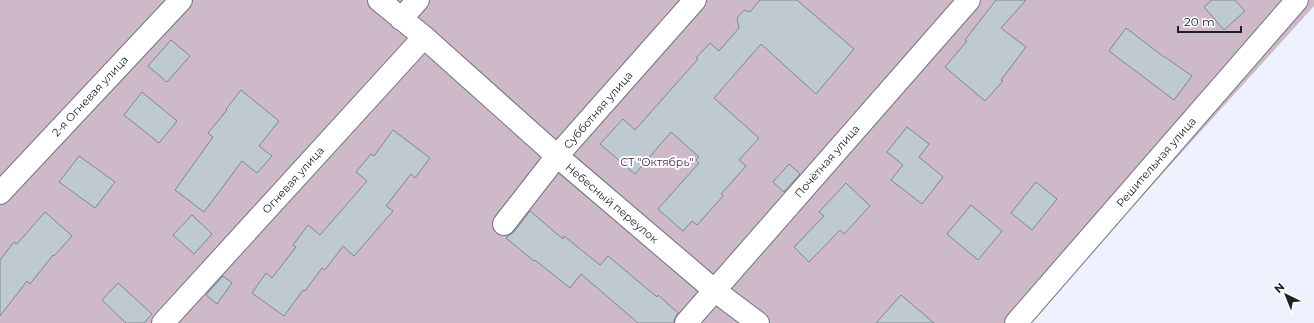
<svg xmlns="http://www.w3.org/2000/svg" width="1314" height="323" font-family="Montserrat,sans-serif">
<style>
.green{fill:#ceb9c9}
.building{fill:#bec9d2;stroke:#7e8891}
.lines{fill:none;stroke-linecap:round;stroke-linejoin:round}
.minor-casing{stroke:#70737e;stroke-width:24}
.minor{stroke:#fff;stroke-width:22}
.labels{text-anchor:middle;stroke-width:4;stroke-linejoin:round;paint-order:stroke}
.street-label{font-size:11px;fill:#1f2024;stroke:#fff}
.park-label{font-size:11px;fill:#491e42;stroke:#fff}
</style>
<rect width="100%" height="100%" fill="#eef2ff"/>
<path class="green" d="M 0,0 L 1314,0 L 1314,6 L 1108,234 L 1030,323 L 0,323 Z"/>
<path class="building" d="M 760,0 L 797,0 L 854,49 L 816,94 L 761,44 L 714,98 L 759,138 L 739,160 L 746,166 L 721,194 L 723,196 L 697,225 L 692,221 L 683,231 L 658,209 L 699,163 L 696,160 L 699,157 L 671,132 L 635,174 L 600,144 L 623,119 L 635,130 L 698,59 L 696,58 L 710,43 L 719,51 L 739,28 L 737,18 L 744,10 L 750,12 Z
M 996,0 L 1026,0 L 1001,28 L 1026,47 L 1001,80 L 1003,81 L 985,101 L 945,67 L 967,41 L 965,40 Z
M 1212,0 L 1235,0 L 1245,11 L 1224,30 L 1204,7 Z
M 1126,28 L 1164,57 L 1165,57 L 1192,76 L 1174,100 L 1109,51 Z
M 171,40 L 190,56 L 167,82 L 148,66 Z
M 241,90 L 279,121 L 259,146 L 272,156 L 257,173 L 242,161 L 204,212 L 175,190 L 213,137 L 208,133 L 227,110 L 226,109 Z
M 142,92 L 177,121 L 159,143 L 124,115 Z
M 907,127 L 929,144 L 919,157 L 943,177 L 922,204 L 891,180 L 903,165 L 887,152 Z
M 393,130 L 430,158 L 415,178 L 411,174 L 386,206 L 393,211 L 354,256 L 343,246 L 325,270 L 322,268 L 305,291 L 303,290 L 284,316 L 252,293 L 266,273 L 272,278 L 296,247 L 293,245 L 308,225 L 320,235 L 367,181 L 356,172 L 371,154 L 374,156 Z
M 79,156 L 115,182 L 95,208 L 59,182 Z
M 789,164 L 800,174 L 784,192 L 773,182 Z
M 1036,182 L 1057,199 L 1032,230 L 1011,213 Z
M 846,183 L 870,206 L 844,234 L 840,230 L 809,262 L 794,247 L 824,216 L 819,212 Z
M 971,205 L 1002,231 L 978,260 L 947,234 Z
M 530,211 L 563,239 L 564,236 L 600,265 L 608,256 L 657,297 L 658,295 L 678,313 L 674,320 L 674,323 L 638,323 L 581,274 L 570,288 L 535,260 L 534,261 L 506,238 L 514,232 Z
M 45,212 L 72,236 L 54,256 L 53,255 L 30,284 L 27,281 L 0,316 L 0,260 L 14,242 L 17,244 Z
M 192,215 L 212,234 L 194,254 L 173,235 Z
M 223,276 L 232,283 L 217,304 L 206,295 Z
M 118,283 L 152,314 L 144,323 L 126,323 L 102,300 Z
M 901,295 L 934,323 L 876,323 Z"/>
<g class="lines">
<defs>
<path id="minor" d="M 379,0 L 424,37 L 557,156 L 714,290 L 758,323
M 401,19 L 418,0
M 0,193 L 181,0
M 504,224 L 557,156 L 695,0
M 163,323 L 424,37
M 686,323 L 969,0
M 1016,323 L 1297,0"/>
</defs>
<use href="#minor" class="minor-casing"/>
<use href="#minor" class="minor"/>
</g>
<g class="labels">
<g class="street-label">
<text transform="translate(90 96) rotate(-47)" y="4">2-я Огневая улица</text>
<text transform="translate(598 110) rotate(-49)" y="4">Субботняя улица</text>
<text transform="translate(827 161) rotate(-49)" y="4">Почётная улица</text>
<text transform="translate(1156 162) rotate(-49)" y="4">Решительная улица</text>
<text transform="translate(293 180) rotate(-48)" y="4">Огневая улица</text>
<text transform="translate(612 203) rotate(40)" y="4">Небесный переулок</text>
</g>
<g class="park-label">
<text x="657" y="166">СТ "Октябрь"</text>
</g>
</g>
<g transform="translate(1286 295) rotate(317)" stroke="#ffffff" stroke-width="3" paint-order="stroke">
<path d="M0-3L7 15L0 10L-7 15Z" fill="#1f2024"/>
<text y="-6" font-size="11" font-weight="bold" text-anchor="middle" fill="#1f2024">N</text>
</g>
<path d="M1178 26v6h63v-6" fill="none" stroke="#1f2024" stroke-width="2"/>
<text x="1184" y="26" font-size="12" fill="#1f2024" stroke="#ffffff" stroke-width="3" paint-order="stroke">20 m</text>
</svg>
